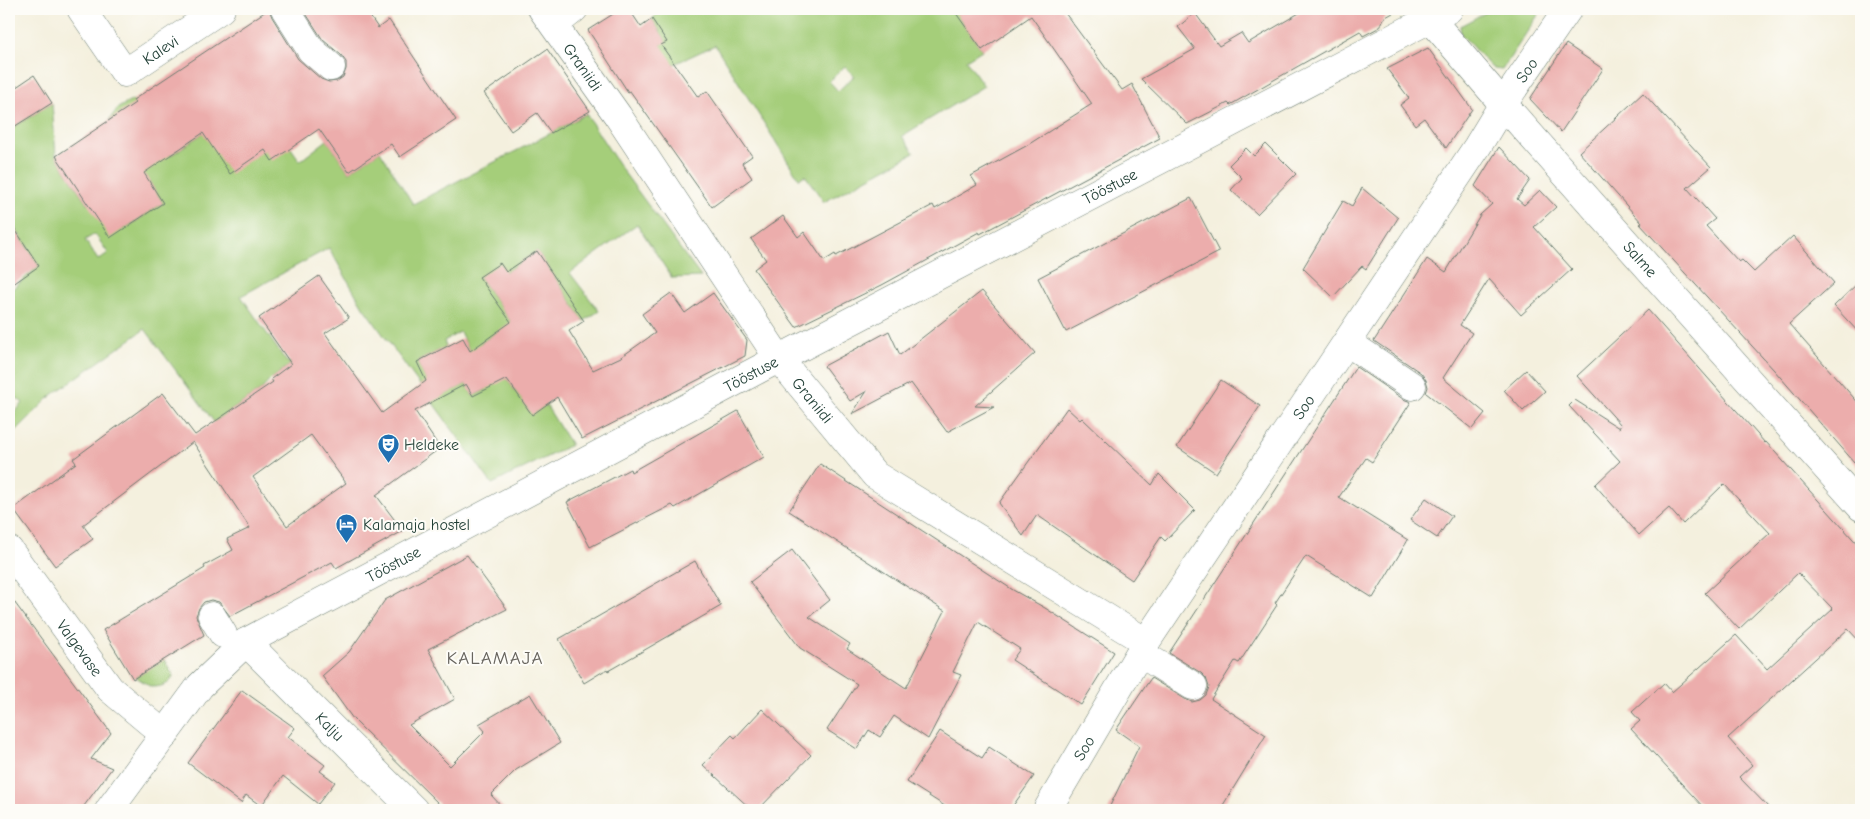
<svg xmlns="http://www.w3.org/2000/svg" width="1870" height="819" font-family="'Comic Neue',sans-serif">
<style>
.green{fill:#a5ce7a;stroke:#628657;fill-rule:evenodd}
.building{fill:#ecadac;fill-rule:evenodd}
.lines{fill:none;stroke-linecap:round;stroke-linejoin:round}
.minor-casing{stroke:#6a7c70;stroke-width:29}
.minor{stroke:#fff;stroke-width:28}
.labels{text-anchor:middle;stroke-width:4;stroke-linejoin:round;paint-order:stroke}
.street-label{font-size:16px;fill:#1f3d34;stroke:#fdfcf7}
.poi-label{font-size:16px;fill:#1f3d34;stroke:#fdfcf7;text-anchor:start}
.quarter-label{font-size:19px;letter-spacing:1px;fill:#67645e;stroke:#fdfcf7}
</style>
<rect width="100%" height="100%" fill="#fdfcf7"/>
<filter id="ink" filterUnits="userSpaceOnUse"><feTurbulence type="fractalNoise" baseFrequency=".02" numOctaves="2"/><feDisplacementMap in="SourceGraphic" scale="10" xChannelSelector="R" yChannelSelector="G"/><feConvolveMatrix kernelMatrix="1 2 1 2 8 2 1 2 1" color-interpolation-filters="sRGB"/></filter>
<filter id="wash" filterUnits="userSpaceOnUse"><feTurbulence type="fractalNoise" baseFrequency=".0096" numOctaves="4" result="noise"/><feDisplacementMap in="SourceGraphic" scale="20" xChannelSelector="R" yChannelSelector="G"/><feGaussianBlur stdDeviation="1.12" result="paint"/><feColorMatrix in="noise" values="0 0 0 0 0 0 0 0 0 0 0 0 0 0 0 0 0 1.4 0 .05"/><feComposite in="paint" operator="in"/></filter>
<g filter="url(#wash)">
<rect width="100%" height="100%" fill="#f4f0de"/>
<path class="green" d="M 662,9 L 786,9 L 782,12 L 788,9 L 824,9 L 827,13 L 834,9 L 970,9 L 959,17 L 982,50 L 966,60 L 984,86 L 902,136 L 914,153 L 824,202 L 805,175 L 799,179 L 715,45 L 670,66 L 658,47 L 666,41 L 652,19 ZM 845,66 L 854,76 L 838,91 L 829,81 Z
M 1492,9 L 1542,9 L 1502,70 L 1494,69 L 1490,66 L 1461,34 L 1460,26 Z
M 133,100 L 170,156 L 209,129 L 291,148 L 300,161 L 327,140 L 349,172 L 380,151 L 413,204 L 551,133 L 586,114 L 623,171 L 701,277 L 672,278 L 637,224 L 570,273 L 599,311 L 584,321 L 537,251 L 506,272 L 479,277 L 534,354 L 497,332 L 481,343 L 532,414 L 546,405 L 571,445 L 492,484 L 363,307 L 329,248 L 241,296 L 286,361 L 291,364 L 271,379 L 261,390 L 214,422 L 145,329 L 52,395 L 9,438 L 9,411 L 13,414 L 23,403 L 17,398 L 9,409 L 9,292 L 39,266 L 9,218 L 9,130 L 52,103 L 56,156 L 88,205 L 101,198 L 123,230 L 163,203 L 109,120 L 118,108 ZM 95,234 L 108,253 L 98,260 L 85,240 ZM 460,332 L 482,375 L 486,390 L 473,396 L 466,384 L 436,399 L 417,362 L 446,347 L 444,341 Z
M 164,659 L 173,675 C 171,685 161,687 151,687 L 136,677 Z"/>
<g id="blocks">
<path class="building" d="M 269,9 L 272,17 L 298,59 L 321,79 L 329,82 L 337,81 L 343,77 L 346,69 L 346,62 L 341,55 L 323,40 L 303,9 L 365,9 L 378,28 L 389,20 L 456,120 L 400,157 L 391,144 L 349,172 L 319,129 L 272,161 L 265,150 L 230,174 L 203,133 L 144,173 L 163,203 L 110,238 L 56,156 L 135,103 L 133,100 Z
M 621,9 L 629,9 L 641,27 L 652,19 L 667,42 L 661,45 L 698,97 L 707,91 L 752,156 L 742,163 L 752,178 L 712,207 L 630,91 L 628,92 L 588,30 Z
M 953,9 L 1062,9 L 1122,90 L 1132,84 L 1160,138 L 980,234 L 979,232 L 882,285 L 796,327 L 754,269 L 766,260 L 751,239 L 783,216 L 798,237 L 804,232 L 824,261 L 835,254 L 836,256 L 933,205 L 935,209 L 977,185 L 971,176 L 1026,146 L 1092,104 L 1031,16 L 982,50 Z
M 1306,9 L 1400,9 L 1384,18 L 1380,27 L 1363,36 L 1360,31 L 1230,105 L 1228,103 L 1187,124 L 1141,79 L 1195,49 L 1178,27 L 1195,13 L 1219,46 L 1241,33 L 1248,43 Z
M 1566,44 L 1603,69 L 1561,132 L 1530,99 Z
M 1428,48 L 1472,109 L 1446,148 L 1424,118 L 1415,125 L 1400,105 L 1409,98 L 1387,69 Z
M 547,49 L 590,111 L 551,133 L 537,113 L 511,131 L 484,93 Z
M 34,75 L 52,103 L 9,130 L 9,92 Z
M 1643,93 L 1711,167 L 1687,188 L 1715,219 L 1706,226 L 1739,262 L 1742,260 L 1754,272 L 1793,236 L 1834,283 L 1789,324 L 1861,406 L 1861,470 L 1774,370 L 1640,224 L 1642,223 L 1579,152 Z
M 1266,144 L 1296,174 L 1257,214 L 1231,190 L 1242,178 L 1229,165 L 1246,148 L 1254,156 Z
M 1499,147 L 1530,180 L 1517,199 L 1524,205 L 1540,190 L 1556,207 L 1534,227 L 1572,269 L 1521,315 L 1489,279 L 1460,325 L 1472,333 L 1443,378 L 1485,413 L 1472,429 L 1426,393 L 1428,387 L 1426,380 L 1421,373 L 1374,341 L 1427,259 L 1446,272 L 1480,215 L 1492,204 L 1475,186 Z
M 1362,188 L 1398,218 L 1366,269 L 1362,266 L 1333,297 L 1303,268 L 1343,201 L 1352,206 Z
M 1191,198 L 1219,252 L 1066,332 L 1038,278 Z
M 9,220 L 39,266 L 9,287 Z
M 537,251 L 584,321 L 569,331 L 593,370 L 621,357 L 655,333 L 642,314 L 671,293 L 685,313 L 713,293 L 747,340 L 745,356 L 582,439 L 557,397 L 532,415 L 507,379 L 473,396 L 466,384 L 415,411 L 440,448 L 376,495 L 403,531 L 336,568 L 332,562 L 230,616 L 219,602 L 211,600 L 204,602 L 199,608 L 196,616 L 204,635 L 133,679 L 103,630 L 205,568 L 204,566 L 233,550 L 227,539 L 250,528 L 193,442 L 83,525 L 93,539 L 55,566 L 13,509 L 76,463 L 73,459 L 163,393 L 195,435 L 273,382 L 271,379 L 291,364 L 259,318 L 319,276 L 349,318 L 325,333 L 382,413 L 426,381 L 417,362 L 463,338 L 470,351 L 511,322 L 479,277 L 500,263 L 506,272 ZM 311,435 L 346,483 L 287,526 L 253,477 Z
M 1861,280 L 1861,335 L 1834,306 Z
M 982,291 L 1035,353 L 975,406 L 994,407 L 947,432 L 911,383 L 852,414 L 867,391 L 850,401 L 824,366 L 889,331 L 900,355 Z
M 1648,310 L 1765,443 L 1766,442 L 1861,548 L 1861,643 L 1848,629 L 1728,738 L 1752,765 L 1739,777 L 1771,810 L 1706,810 L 1631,729 L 1640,721 L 1632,712 L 1664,683 L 1672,692 L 1736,635 L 1767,669 L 1833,609 L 1798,573 L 1739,629 L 1705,593 L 1770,533 L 1724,484 L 1683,524 L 1669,508 L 1639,535 L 1595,485 L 1620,461 L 1569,406 L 1575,400 L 1619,428 L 1621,425 L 1577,376 Z
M 1356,367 L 1403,399 L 1411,402 L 1372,462 L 1366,458 L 1339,497 L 1408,540 L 1373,598 L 1306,556 L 1275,603 L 1277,605 L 1239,663 L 1235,661 L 1211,699 L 1266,735 L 1220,810 L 1108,810 L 1139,746 L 1116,730 L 1151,678 L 1185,699 L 1192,702 L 1200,700 L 1206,695 L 1209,687 L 1206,678 L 1201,673 L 1169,653 Z
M 1526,370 L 1545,391 L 1523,411 L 1504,390 Z
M 1221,380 L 1260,406 L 1216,473 L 1177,447 Z
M 1067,408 L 1080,420 L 1082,418 L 1152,485 L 1159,474 L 1195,510 L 1165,541 L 1161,537 L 1132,580 L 1037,515 L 1023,536 L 999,503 Z
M 738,411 L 764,457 L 675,508 L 672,505 L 590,547 L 567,502 L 630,469 L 631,472 Z
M 820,464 L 1013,590 L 1045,608 L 1114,652 L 1081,705 L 1012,660 L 1020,649 L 978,622 L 953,672 L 961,675 L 928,739 L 894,716 L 880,737 L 869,730 L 857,749 L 827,730 L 857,684 L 800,648 L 750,582 L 792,550 L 830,600 L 809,617 L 850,644 L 847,649 L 906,688 L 945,611 L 789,511 Z
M 1426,498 L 1452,516 L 1437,538 L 1410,520 Z
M 467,555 L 507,609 L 428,649 L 455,699 L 409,725 L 450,766 L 485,731 L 479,724 L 530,694 L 560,743 L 516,770 L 491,795 L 505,810 L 445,810 L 353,719 L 322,676 L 349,652 L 385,600 Z
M 695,561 L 721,606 L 608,671 L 607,669 L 584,683 L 559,639 Z
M 9,595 L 111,733 L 91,759 L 112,768 L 81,810 L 9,810 Z
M 242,690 L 295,728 L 288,737 L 325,765 L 320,771 L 335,782 L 318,804 L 283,776 L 261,806 L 246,795 L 241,803 L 188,763 Z
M 762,709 L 811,755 L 758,810 L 752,810 L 703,765 L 732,735 L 735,738 Z
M 940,731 L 982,758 L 989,747 L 1034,776 L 1010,810 L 951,810 L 907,782 Z"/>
</g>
</g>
<g filter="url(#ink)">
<use href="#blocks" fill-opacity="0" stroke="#6a7c70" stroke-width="1"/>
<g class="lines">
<defs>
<g id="minor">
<path id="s1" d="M 81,9 L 125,73 L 221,9"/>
<path d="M 285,9 L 311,50 L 331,67"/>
<path id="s2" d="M 542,9 L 618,116 L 779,359 L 875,475 L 1146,642"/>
<path id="s3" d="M 1422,9 L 1503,104 L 1861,507"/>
<path d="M 554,25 L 574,9"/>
<path d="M 1347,342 L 1412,386"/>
<path id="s4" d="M 9,550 L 110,689 L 165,735"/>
<path d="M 212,616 L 223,634"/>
<path id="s5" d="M 246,642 L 414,810"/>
<path d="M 1140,653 L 1193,686"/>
<path id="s6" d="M 109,810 L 200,686 L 246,642 L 763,367 L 1449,9"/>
<path id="s7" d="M 1047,810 L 1146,642 L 1477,147 L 1503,104 L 1568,9"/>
</g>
</defs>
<use href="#minor" class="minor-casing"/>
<use href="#minor" class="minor"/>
</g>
</g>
<defs>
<symbol id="theatre-pin" viewBox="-11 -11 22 30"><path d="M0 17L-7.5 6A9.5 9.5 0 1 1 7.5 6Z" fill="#1f6fb2" stroke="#fdfcf7"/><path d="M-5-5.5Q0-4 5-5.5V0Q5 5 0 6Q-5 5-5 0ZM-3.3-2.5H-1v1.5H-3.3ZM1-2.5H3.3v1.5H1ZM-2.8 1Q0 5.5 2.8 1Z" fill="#fff"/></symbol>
<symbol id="hotel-pin" viewBox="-11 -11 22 30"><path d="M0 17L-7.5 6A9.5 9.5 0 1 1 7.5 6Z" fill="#1f6fb2" stroke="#fdfcf7"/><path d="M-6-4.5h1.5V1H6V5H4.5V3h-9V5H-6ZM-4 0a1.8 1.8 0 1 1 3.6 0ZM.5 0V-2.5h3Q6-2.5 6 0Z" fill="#fff"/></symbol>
</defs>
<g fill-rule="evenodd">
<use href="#theatre-pin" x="376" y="432" width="25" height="34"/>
<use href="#hotel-pin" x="334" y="512" width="25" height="34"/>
</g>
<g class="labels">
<g class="street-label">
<text dy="6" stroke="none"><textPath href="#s1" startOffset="120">Kalevi</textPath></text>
<text dy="6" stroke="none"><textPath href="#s2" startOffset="71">Graniidi</textPath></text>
<text dy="6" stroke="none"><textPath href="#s7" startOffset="882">Soo</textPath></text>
<text dy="6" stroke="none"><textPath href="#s6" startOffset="1194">Tööstuse</textPath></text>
<text dy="6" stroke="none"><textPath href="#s3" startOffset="332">Salme</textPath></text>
<text dy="6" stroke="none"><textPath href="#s6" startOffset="789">Tööstuse</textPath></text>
<text dy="6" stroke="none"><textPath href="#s2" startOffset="476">Graniidi</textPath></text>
<text dy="6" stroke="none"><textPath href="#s7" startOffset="478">Soo</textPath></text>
<text dy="6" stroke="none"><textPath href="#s6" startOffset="384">Tööstuse</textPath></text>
<text dy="6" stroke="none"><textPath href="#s4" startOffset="121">Valgevase</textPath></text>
<text dy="6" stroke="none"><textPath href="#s5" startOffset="119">Kalju</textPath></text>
<text dy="6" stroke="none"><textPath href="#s7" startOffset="72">Soo</textPath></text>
</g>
<g class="poi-label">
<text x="404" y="450">Heldeke</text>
<text x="363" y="530">Kalamaja hostel</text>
</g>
<g class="quarter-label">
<text x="495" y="664">KALAMAJA</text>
</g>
</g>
<rect width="1870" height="819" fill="none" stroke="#fdfcf7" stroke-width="30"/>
</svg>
